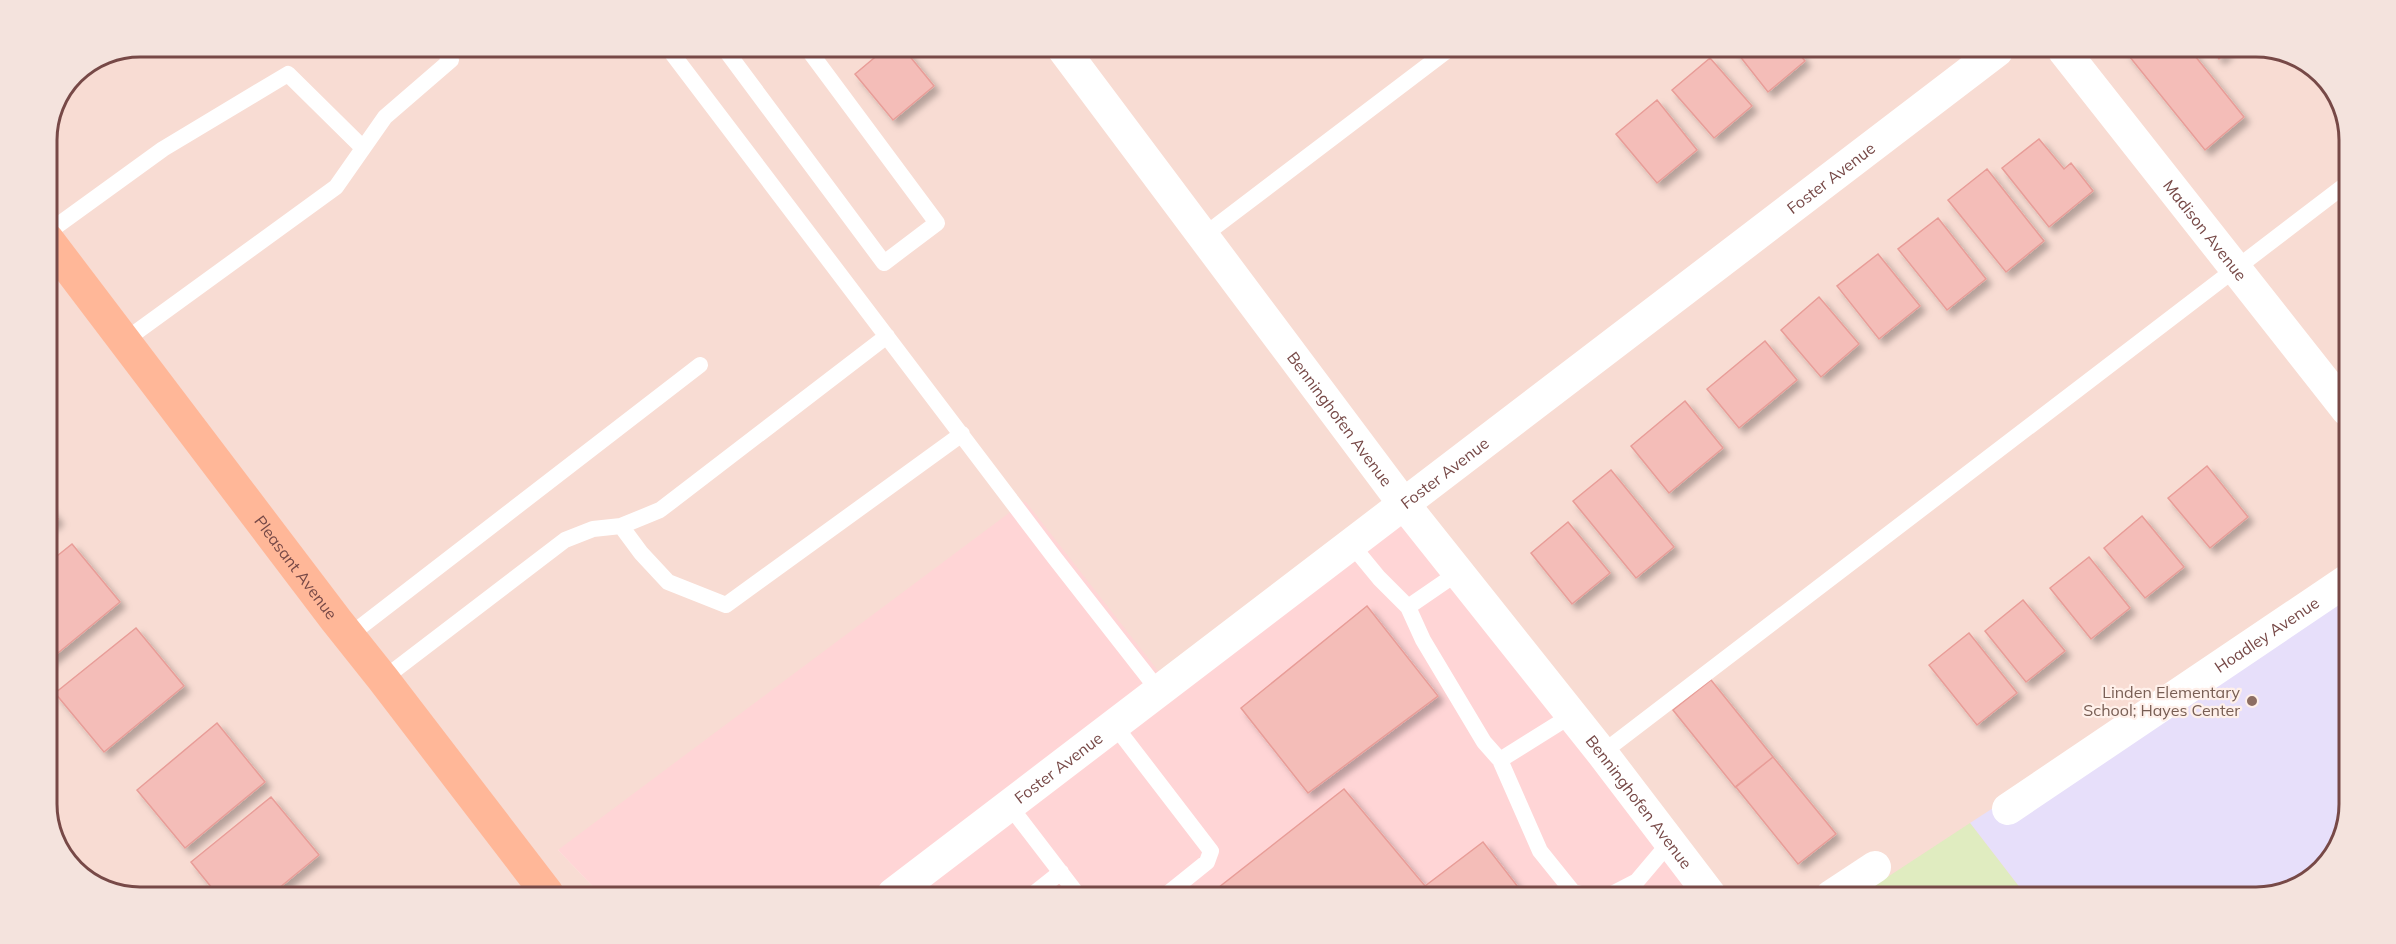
<svg xmlns="http://www.w3.org/2000/svg" width="2396" height="944" font-family="Mulish,sans-serif">
<style>
.residential{fill:#f8dcd3}
.commercial{fill:#ffd5d6}
.education{fill:#e7dffa}
.green{fill:#e0ecc0}
.building{fill:#f4bdb8;stroke:#e89d98;stroke-width:1.5;filter:url(#shadow)}
.lines{fill:none;stroke-linecap:round;stroke-linejoin:round}
.service{stroke:#fff;stroke-width:16}
.minor{stroke:#fff;stroke-width:32}
.primary{stroke:#ffb798;stroke-width:33}
.education-dot{fill:#8d6e63;stroke:#fff0ea;stroke-width:2}
.labels{text-anchor:middle;stroke-width:4.5;stroke-linejoin:round;paint-order:stroke}
.street-label{font-size:16px;fill:#774947;stroke:#fff0ea}
.education-label{font-size:16px;fill:#785e54;stroke:#fff0ea;text-anchor:end}
.rim{fill:none;stroke:#774947;stroke-width:3}
</style>
<defs>
<filter id="shadow"><feDropShadow dx="5.5" dy="5.5" stdDeviation="3" flood-color="#0004"/></filter>
</defs>
<rect width="100%" height="100%" fill="#fdeae2"/>
<path class="residential" d="M 140,47 L 2286,52 L 2330,83 L 2349,134 L 2344,834 L 2308,882 L 2256,897 L 1696,896 L 1173,690 L 558,850 L 600,894 L 110,892 L 66,861 L 47,810 L 47,134 L 74,74 Z"/>
<path class="commercial" d="M 1025,501 L 1173,690 L 1399,517 L 1696,896 L 600,894 L 558,850 Z"/>
<path class="education" d="M 2346,579 L 2344,834 L 2308,882 L 2256,897 L 2027,897 L 1970,823 Z"/>
<path class="green" d="M 1970,823 L 2027,897 L 1857,897 Z"/>
<path class="building" d="M 886,48 L 903,48 L 934,86 L 893,120 L 855,74 Z
M 1735,50 L 1796,50 L 1805,61 L 1768,92 Z
M 2125,51 L 2191,51 L 2244,117 L 2205,150 Z
M 2213,51 L 2228,51 L 2219,59 Z
M 1710,58 L 1752,106 L 1714,138 L 1672,90 Z
M 1657,100 L 1697,150 L 1657,183 L 1616,134 Z
M 2039,139 L 2064,169 L 2071,163 L 2093,191 L 2049,227 L 2002,168 Z
M 1987,169 L 2044,241 L 2006,272 L 1948,200 Z
M 1938,218 L 1986,279 L 1947,310 L 1898,249 Z
M 1878,254 L 1920,306 L 1879,339 L 1837,286 Z
M 1819,297 L 1859,344 L 1821,377 L 1781,330 Z
M 1765,341 L 1797,380 L 1739,428 L 1707,389 Z
M 1685,401 L 1723,448 L 1669,493 L 1631,446 Z
M 2207,466 L 2248,517 L 2210,548 L 2168,498 Z
M 1611,470 L 1674,547 L 1636,578 L 1573,501 Z
M 47,506 L 58,519 L 47,528 Z
M 2142,516 L 2184,567 L 2145,598 L 2104,548 Z
M 1568,522 L 1610,573 L 1572,604 L 1531,553 Z
M 72,544 L 120,602 L 47,662 L 47,564 Z
M 2089,557 L 2130,608 L 2091,639 L 2050,588 Z
M 2023,600 L 2065,651 L 2026,682 L 1985,631 Z
M 1367,606 L 1438,696 L 1308,793 L 1241,708 Z
M 136,628 L 184,686 L 104,752 L 55,693 Z
M 1969,633 L 2017,693 L 1977,725 L 1929,665 Z
M 1711,680 L 1773,757 L 1735,787 L 1673,710 Z
M 217,723 L 265,782 L 185,848 L 137,790 Z
M 1773,757 L 1836,834 L 1798,864 L 1736,787 Z
M 1344,789 L 1425,886 L 1483,842 L 1525,896 L 1209,895 Z
M 271,797 L 319,855 L 273,893 L 216,893 L 191,862 Z"/>
<g class="lines">
<path class="service" d="M 668,48 L 1054,557 L 1159,691
M 724,48 L 884,263 L 937,223 L 807,48
M 47,233 L 163,149 L 288,74 L 363,148
M 1203,236 L 1448,50
M 124,341 L 336,187 L 385,117 L 451,60 L 441,47
M 621,526 L 660,510 L 887,336
M 1351,544 L 1379,578 L 1408,607
M 1459,572 L 1408,607 L 1423,640 L 1484,742 L 1500,760 L 1572,715
M 350,635 L 700,365
M 383,679 L 565,540 L 593,529 L 621,526 L 641,553 L 668,582 L 726,605 L 962,434
M 1115,726 L 1211,851 L 1207,862 L 1166,895
M 1602,753 L 2349,182
M 1500,760 L 1540,851 L 1573,892 L 1589,896
M 1009,805 L 1078,895
M 1032,895 L 1061,872
M 1608,896 L 1637,881 L 1670,842"/>
<g class="minor">
<path id="s1" d="M 1063,49 L 1403,503 L 1602,753 L 1711,896"/>
<path id="s2" d="M 2064,51 L 2347,410"/>
<path id="s3" d="M 2008,809 L 2346,581"/>
<path id="s4" d="M 893,894 L 1997,51"/>
<path d="M 1831,896 L 1875,867"/>
</g>
<path class="primary" id="s5" d="M 47,239 L 336,620 L 383,679 L 547,893"/>
</g>
<circle class="education-dot" cx="2252" cy="701" r="6"/>
<g class="labels">
<g class="street-label">
<text dy="6" stroke="none"><textPath href="#s4" startOffset="1180">Foster Avenue</textPath></text>
<text dy="6" stroke="none"><textPath href="#s2" startOffset="228">Madison Avenue</textPath></text>
<text dy="6" stroke="none"><textPath href="#s1" startOffset="462">Benninghofen Avenue</textPath></text>
<text dy="6" stroke="none"><textPath href="#s4" startOffset="694">Foster Avenue</textPath></text>
<text dy="6" stroke="none"><textPath href="#s5" startOffset="412">Pleasant Avenue</textPath></text>
<text dy="6" stroke="none"><textPath href="#s3" startOffset="312">Hoadley Avenue</textPath></text>
<text dy="6" stroke="none"><textPath href="#s4" startOffset="208">Foster Avenue</textPath></text>
<text dy="6" stroke="none"><textPath href="#s1" startOffset="948">Benninghofen Avenue</textPath></text>
</g>
<g class="education-label">
<text x="2240" y="698">Linden Elementary<tspan x="2240" dy="18">School; Hayes Center</tspan></text>
</g>
</g>
<path d="M0 0H2396V944H0ZM140 57H2256A83 83 0 0 1 2339 140V804A83 83 0 0 1 2256 887H140A83 83 0 0 1 57 804V140A83 83 0 0 1 140 57Z" fill="#f4e3dd" fill-rule="evenodd"/>
<path class="rim" d="M140 57H2256A83 83 0 0 1 2339 140V804A83 83 0 0 1 2256 887H140A83 83 0 0 1 57 804V140A83 83 0 0 1 140 57Z"/>
</svg>
